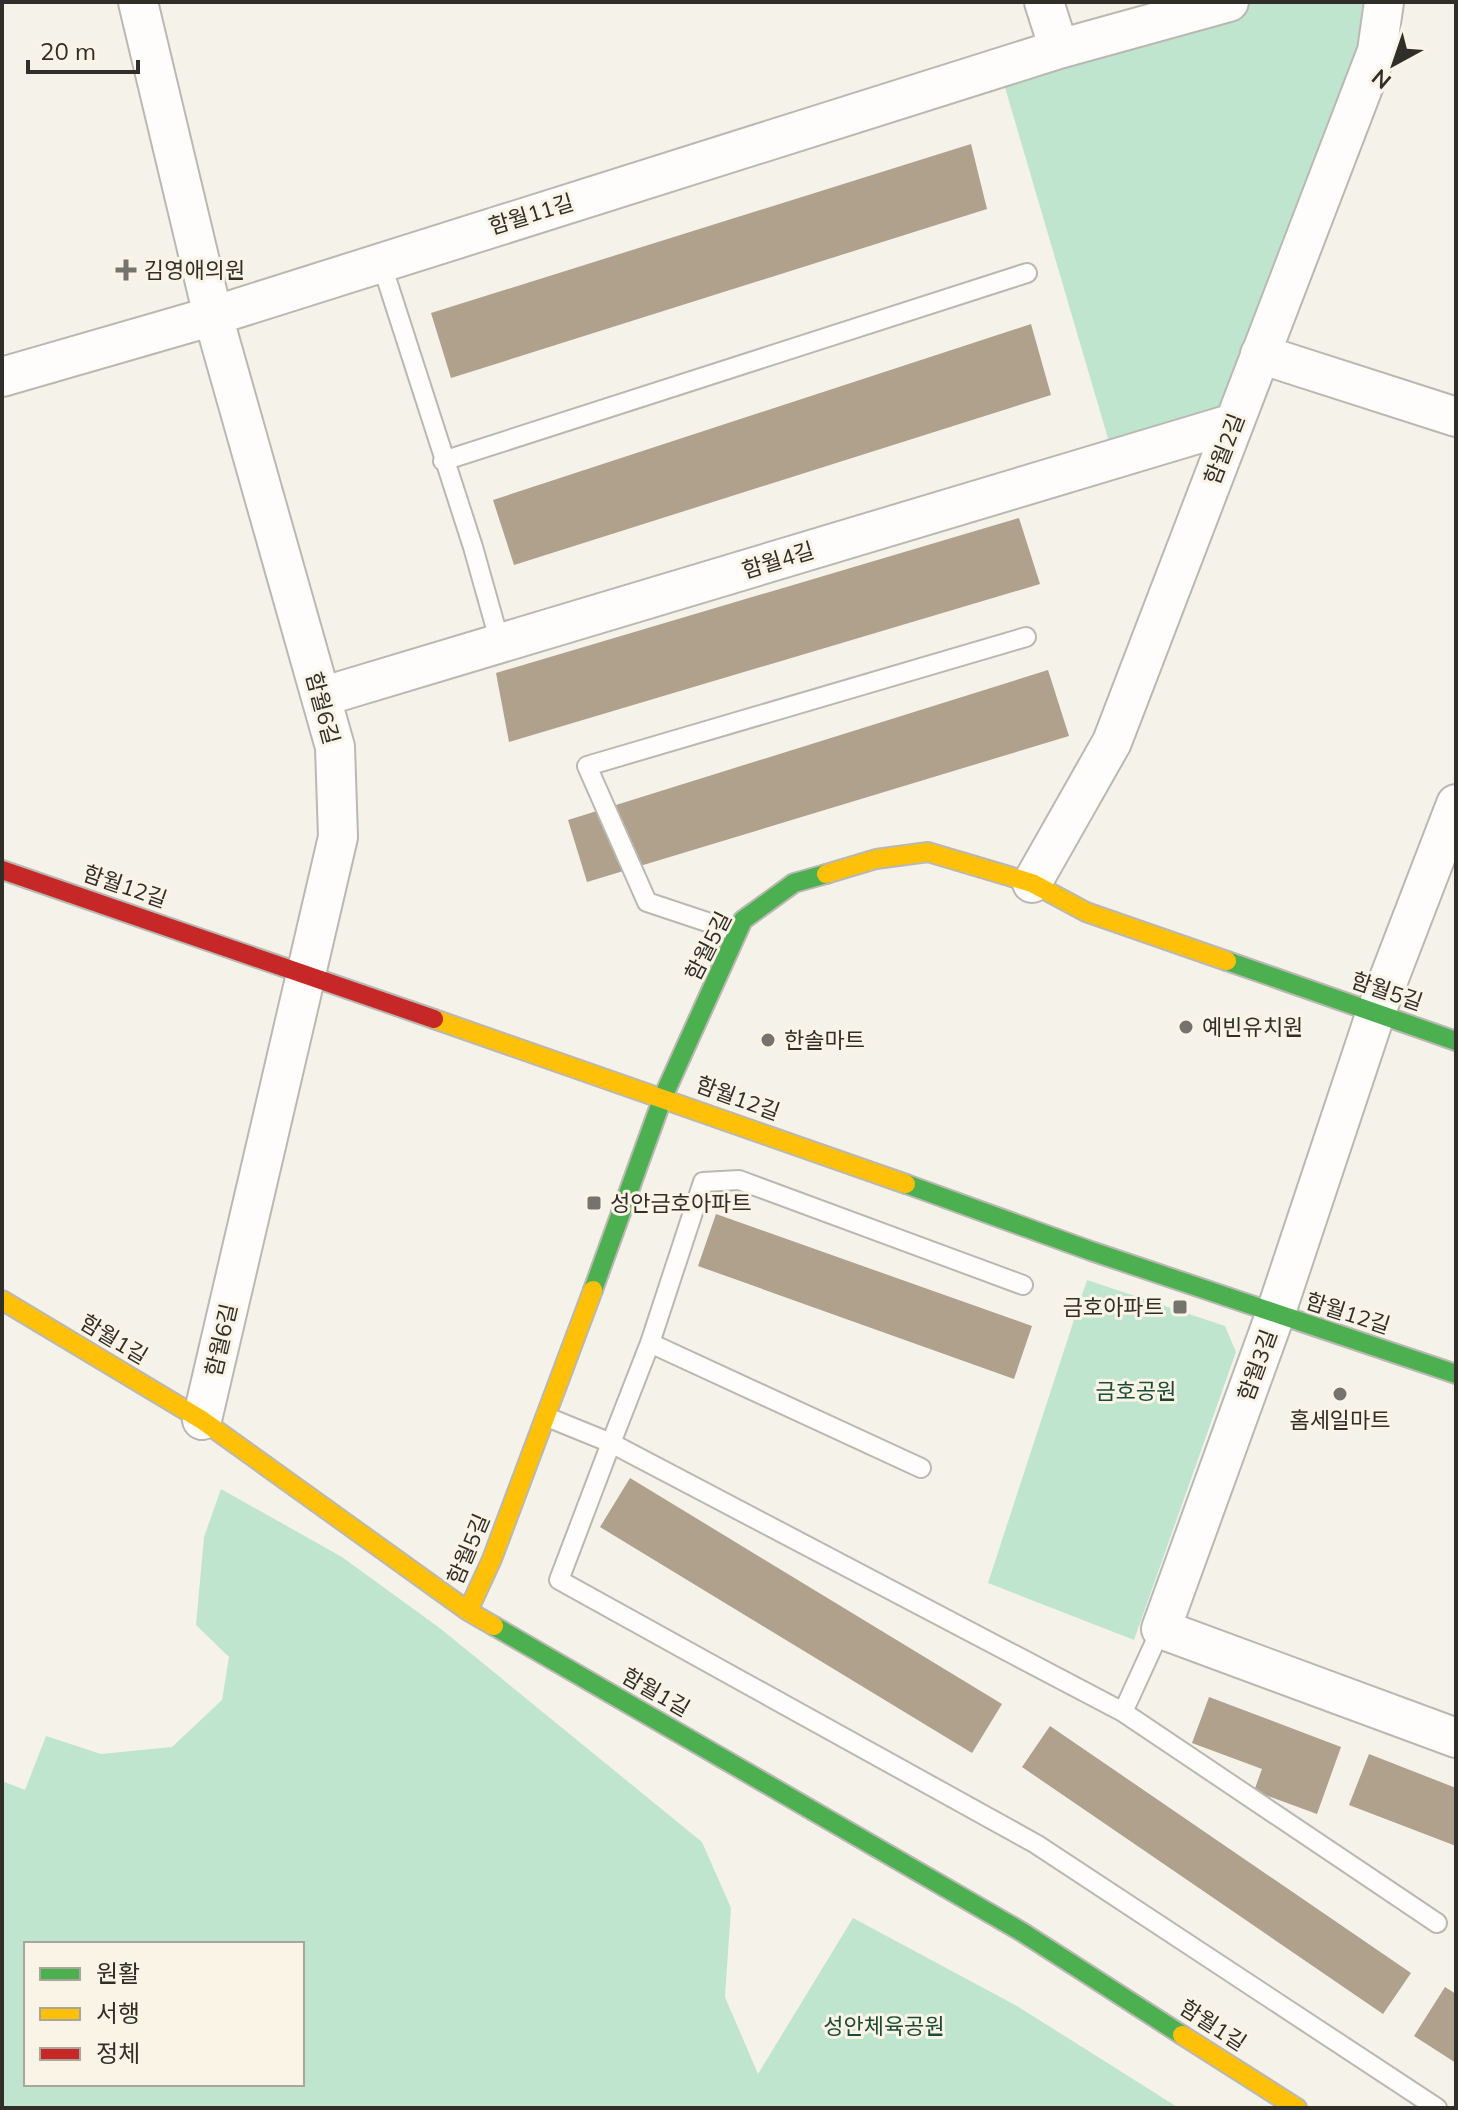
<svg xmlns="http://www.w3.org/2000/svg" width="1458" height="2110" font-family="Mulish,'Noto Sans KR',sans-serif">
<style>
.green{fill:#c0e5ce;fill-rule:evenodd}
.building{fill:#afa18b}
.lines{fill:none;stroke-linecap:round;stroke-linejoin:round}
.lane-casing{stroke:#bab8b2;stroke-width:22}
.street-casing{stroke:#bab8b2;stroke-width:42}
.fast-casing{stroke:#bab8b2;stroke-width:22}
.slow-casing{stroke:#bab8b2;stroke-width:22}
.jam-casing{stroke:#bab8b2;stroke-width:22}
.lane{stroke:#fefdfc;stroke-width:18}
.street{stroke:#fefdfc;stroke-width:38}
.fast{stroke:#4caf50;stroke-width:18}
.slow{stroke:#ffc107;stroke-width:18}
.jam{stroke:#c62828;stroke-width:18}
.poi-dot{fill:#75736d;stroke:#f9f4e6;stroke-width:3}
.labels{text-anchor:middle;stroke-width:6;stroke-linejoin:round;paint-order:stroke}
.street-label{font-size:22px;fill:#302e29;stroke:#f9f4e6}
.poi-label{font-size:22px;fill:#302e29;stroke:#f9f4e6;text-anchor:start}
.park-label{font-size:22px;fill:#1c4a36;stroke:#f9f4e6}
</style>
<rect width="100%" height="100%" fill="#f5f2ea"/>
<path class="green" d="M 1229,2 L 1384,2 L 1234,423 L 1114,459 L 999,67 Z
M 1087,1280 L 1225,1326 L 1236,1352 L 1134,1640 L 988,1583 Z
M 221,1489 L 342,1557 L 441,1629 L 702,1842 L 731,1908 L 725,1997 L 758,2074 L 853,1918 L 1017,2006 L 1179,2108 L 2,2108 L 2,1781 L 25,1790 L 46,1736 L 101,1754 L 172,1747 L 222,1700 L 229,1657 L 196,1625 L 204,1537 ZM 302,1944 L 302,2084 L 26,2084 L 26,1944 Z"/>
<path class="building" d="M 971,144 L 987,209 L 451,378 L 431,313 Z
M 1031,324 L 1051,395 L 514,565 L 493,500 Z
M 1019,518 L 1040,584 L 509,742 L 496,673 Z
M 1048,670 L 1069,736 L 587,882 L 568,820 Z
M 716,1214 L 1032,1326 L 1014,1379 L 698,1266 Z
M 630,1478 L 1002,1704 L 972,1753 L 600,1527 Z
M 1209,1697 L 1341,1747 L 1317,1814 L 1254,1791 L 1262,1769 L 1192,1743 Z
M 1050,1726 L 1411,1973 L 1383,2014 L 1022,1767 Z
M 1369,1754 L 1456,1788 L 1456,1846 L 1349,1805 Z
M 1445,1987 L 1456,1994 L 1456,2063 L 1414,2036 Z"/>
<g class="lines">
<defs>
<path id="lane" d="M 381,262 L 473,547 L 500,643
M 443,461 L 1027,273
M 737,932 L 647,902 L 587,766 L 1026,637
M 1023,1285 L 739,1180 L 703,1182 L 650,1343 L 611,1443 L 1123,1712 L 1437,1923
M 650,1343 L 921,1468
M 547,1417 L 611,1443 L 559,1580 L 1036,1844 L 1437,2108
M 1123,1712 L 1161,1629"/>
<path id="street" d="M 138,2 L 213,316 L 335,747 L 338,837 L 202,1420
M 1044,2 L 1059,49
M 1260,354 L 1456,417
M 2,377 L 213,316 L 1059,49 L 1229,2
M 321,697 L 1234,423
M 1456,804 L 1376,1012 L 1275,1315 L 1161,1629 L 1456,1738
M 1032,883 L 1112,742 L 1377,51 L 1384,2"/>
<path id="fast" d="M 1227,961 L 1456,1041
M 906,1184 L 1091,1251 L 1456,1374
M 593,1290 L 663,1097 L 743,920 L 794,883 L 826,874
M 494,1626 L 1022,1932 L 1182,2035"/>
<path id="slow" d="M 826,874 L 876,859 L 928,852 L 1032,883 L 1086,912 L 1227,961
M 434,1019 L 906,1184
M 2,1300 L 202,1420 L 468,1611 L 494,1626
M 468,1611 L 492,1559 L 593,1290
M 1182,2035 L 1297,2108"/>
<path id="jam" d="M 2,870 L 434,1019"/>
</defs>
<use href="#lane" class="lane-casing"/>
<use href="#street" class="street-casing"/>
<use href="#fast" class="fast-casing"/>
<use href="#slow" class="slow-casing"/>
<use href="#jam" class="jam-casing"/>
<use href="#lane" class="lane"/>
<use href="#street" class="street"/>
<use href="#fast" class="fast"/>
<use href="#slow" class="slow"/>
<use href="#jam" class="jam"/>
</g>
<g class="poi-dot">
<path d="M122 258h8v8h8v8h-8v8h-8v-8h-8v-8h8z"/>
<circle cx="1186" cy="1027" r="8"/>
<circle cx="768" cy="1040" r="8"/>
<rect x="586" y="1195" width="16" height="16" rx="4"/>
<rect x="1172" y="1299" width="16" height="16" rx="4"/>
<circle cx="1340" cy="1394" r="8"/>
</g>
<g class="labels">
<g class="street-label">
<text transform="translate(531 214) rotate(-17)" y="8">함월11길</text>
<text transform="translate(1224 449) rotate(-69)" y="8">함월2길</text>
<text transform="translate(778 560) rotate(-17)" y="8">함월4길</text>
<text transform="translate(323 708) rotate(75)" y="8">함월6길</text>
<text transform="translate(125 886) rotate(19)" y="8">함월12길</text>
<text transform="translate(708 946) rotate(-63)" y="8">함월5길</text>
<text transform="translate(1387 991) rotate(19)" y="8">함월5길</text>
<text transform="translate(738 1098) rotate(20)" y="8">함월12길</text>
<text transform="translate(1348 1313) rotate(18)" y="8">함월12길</text>
<text transform="translate(114 1339) rotate(31)" y="8">함월1길</text>
<text transform="translate(221 1340) rotate(-77)" y="8">함월6길</text>
<text transform="translate(1257 1365) rotate(-70)" y="8">함월3길</text>
<text transform="translate(468 1549) rotate(-67)" y="8">함월5길</text>
<text transform="translate(656 1692) rotate(30)" y="8">함월1길</text>
<text transform="translate(1213 2025) rotate(33)" y="8">함월1길</text>
</g>
<g class="poi-label">
<text x="144" y="278">김영애의원</text>
<text x="1202" y="1035">예빈유치원</text>
<text x="784" y="1048">한솔마트</text>
<text x="610" y="1211">성안금호아파트</text>
<text x="1164" y="1315" text-anchor="end">금호아파트</text>
<text x="1340" y="1428" text-anchor="middle">홈세일마트</text>
</g>
<g class="park-label">
<text x="1136" y="1399">금호공원</text>
<text x="884" y="2034">성안체육공원</text>
</g>
</g>
<rect width="1458" height="2110" fill="none" stroke="#302e29" stroke-width="8"/>
<rect x="24" y="1942" width="280" height="144" fill="#f9f4e6" stroke="#a9a59a" stroke-width="2"/>
<rect x="40" y="1968" width="40" height="12" fill="#4caf50" stroke="#a9a59a" stroke-width="2"/>
<text x="96" y="1982" font-size="24" fill="#302e29">원활</text>
<rect x="40" y="2008" width="40" height="12" fill="#ffc107" stroke="#a9a59a" stroke-width="2"/>
<text x="96" y="2022" font-size="24" fill="#302e29">서행</text>
<rect x="40" y="2048" width="40" height="12" fill="#c62828" stroke="#a9a59a" stroke-width="2"/>
<text x="96" y="2062" font-size="24" fill="#302e29">정체</text>
<g transform="translate(1394 64) rotate(220)" stroke="#f9f4e6" stroke-width="6" paint-order="stroke">
<path d="M0-6L14 30L0 20L-14 30Z" fill="#302e29"/>
<text y="-12" font-size="22" font-weight="bold" text-anchor="middle" fill="#302e29">N</text>
</g>
<path d="M28 60v12h110v-12" fill="none" stroke="#302e29" stroke-width="4"/>
<text x="40" y="60" font-size="24" fill="#302e29" stroke="#f9f4e6" stroke-width="6" paint-order="stroke">20 m</text>
</svg>
